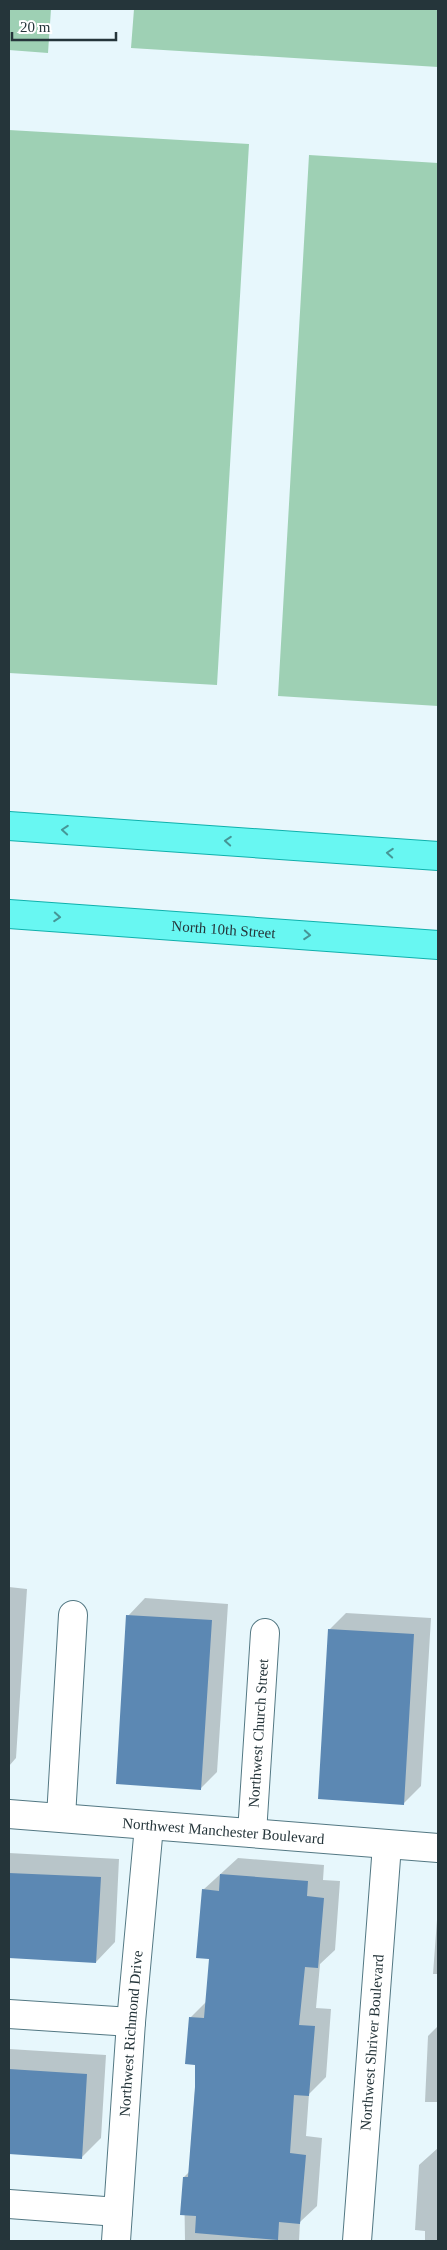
<svg xmlns="http://www.w3.org/2000/svg" width="447" height="2250" font-family="Georgia,serif">
<style>
.green{fill:#9ed0b4}
.shadow{fill:#0003}
.building{fill:#5c88b3}
.lines{fill:none;stroke-linecap:round;stroke-linejoin:round}
.minor-casing{stroke:#537883;stroke-width:30}
.major-casing{stroke:#0fb0ac;stroke-width:30}
.minor{stroke:#fff;stroke-width:28}
.major{stroke:#68f7f2;stroke-width:28}
.oneway{stroke:#469696}
.labels{text-anchor:middle;stroke-width:4;stroke-linejoin:round;paint-order:stroke}
.street-label{font-size:15px;fill:#25353a;stroke:#fff}
</style>
<rect width="100%" height="100%" fill="#e7f7fc"/>
<path class="green" d="M 9,9 L 51,9 L 48,53 L 9,50 Z
M 134,9 L 438,9 L 438,67 L 131,48 Z
M 9,130 L 249,144 L 217,685 L 9,673 Z
M 309,155 L 438,163 L 438,706 L 278,696 Z"/>
<path class="shadow" d="M 9,1587 L 27,1589 L 16,1758 L 9,1766 Z
M 145,1598 L 228,1604 L 217,1772 L 200,1789 L 128,1616 Z
M 346,1613 L 431,1618 L 421,1786 L 404,1803 L 329,1630 Z
M 9,1853 L 119,1859 L 115,1942 L 96,1962 L 9,1957 Z
M 238,1858 L 324,1865 L 323,1880 L 340,1881 L 335,1950 L 320,1964 L 316,2008 L 331,2009 L 326,2077 L 309,2094 L 306,2136 L 322,2138 L 317,2206 L 300,2222 L 299,2241 L 185,2241 L 184,2177 L 189,2172 L 197,2064 L 190,2018 L 207,2001 L 210,1958 L 203,1890 Z
M 438,1906 L 438,1974 L 433,1974 Z
M 438,2026 L 438,2102 L 425,2102 L 428,2036 Z
M 9,2049 L 106,2055 L 101,2138 L 82,2157 L 9,2153 Z
M 438,2142 L 438,2241 L 425,2241 L 425,2231 L 415,2230 L 419,2165 L 438,2148 Z"/>
<path class="building" d="M 126,1615 L 212,1620 L 201,1790 L 116,1784 Z
M 328,1629 L 414,1634 L 404,1805 L 318,1799 Z
M 9,1873 L 101,1877 L 96,1963 L 9,1958 Z
M 220,1874 L 308,1881 L 307,1896 L 324,1898 L 318,1968 L 305,1967 L 299,2025 L 315,2026 L 309,2096 L 294,2095 L 290,2153 L 306,2155 L 300,2224 L 279,2222 L 278,2240 L 195,2233 L 196,2216 L 180,2215 L 183,2177 L 188,2177 L 195,2087 L 195,2065 L 185,2064 L 189,2017 L 204,2018 L 209,1959 L 196,1958 L 202,1889 L 219,1891 Z
M 9,2069 L 87,2074 L 82,2159 L 9,2154 Z"/>
<g class="lines">
<defs>
<g id="minor">
<path id="s1" d="M 9,1814 L 438,1848"/>
<path d="M 61,1817 L 73,1615"/>
<path id="s2" d="M 252,1833 L 265,1633"/>
<path d="M 9,2014 L 131,2022"/>
<path d="M 9,2204 L 118,2212"/>
<path id="s3" d="M 116,2241 L 131,2022 L 149,1826"/>
<path id="s4" d="M 357,2241 L 387,1845"/>
</g>
<g id="major">
<path d="M 9,826 L 438,856"/>
<path id="s5" d="M 9,914 L 438,945"/>
</g>
</defs>
<use href="#minor" class="minor-casing"/>
<use href="#major" class="major-casing"/>
<use href="#minor" class="minor"/>
<use href="#major" class="major"/>
</g>
<defs><path id="oneway-chevron" d="M-2-3.5L2.5 0L-2 3.5" fill="none" stroke-width="1.6" stroke-linecap="round" stroke-linejoin="round" transform="scale(1.25)"/></defs>
<g class="oneway">
<use href="#oneway-chevron" transform="translate(65 830) rotate(-176)"/>
<use href="#oneway-chevron" transform="translate(228 841) rotate(-176)"/>
<use href="#oneway-chevron" transform="translate(390 853) rotate(-176)"/>
<use href="#oneway-chevron" transform="translate(57 917) rotate(4)"/>
<use href="#oneway-chevron" transform="translate(307 935) rotate(4)"/>
</g>
<g class="labels">
<g class="street-label">
<text dy="5" stroke="none"><textPath href="#s5" startOffset="215">North 10th Street</textPath></text>
<text dy="5" stroke="none"><textPath href="#s2" startOffset="100">Northwest Church Street</textPath></text>
<text dy="5" stroke="none"><textPath href="#s1" startOffset="215">Northwest Manchester Boulevard</textPath></text>
<text dy="5" stroke="none"><textPath href="#s3" startOffset="208">Northwest Richmond Drive</textPath></text>
<text dy="5" stroke="none"><textPath href="#s4" startOffset="199">Northwest Shriver Boulevard</textPath></text>
</g>
</g>
<rect width="447" height="2250" fill="none" stroke="#25353a" stroke-width="20"/>
<path d="M12 32v8h104v-8" fill="none" stroke="#25353a" stroke-width="2.5"/>
<text x="20" y="32" font-size="15" fill="#25353a" stroke="#ffffff" stroke-width="4" paint-order="stroke">20 m</text>
</svg>
